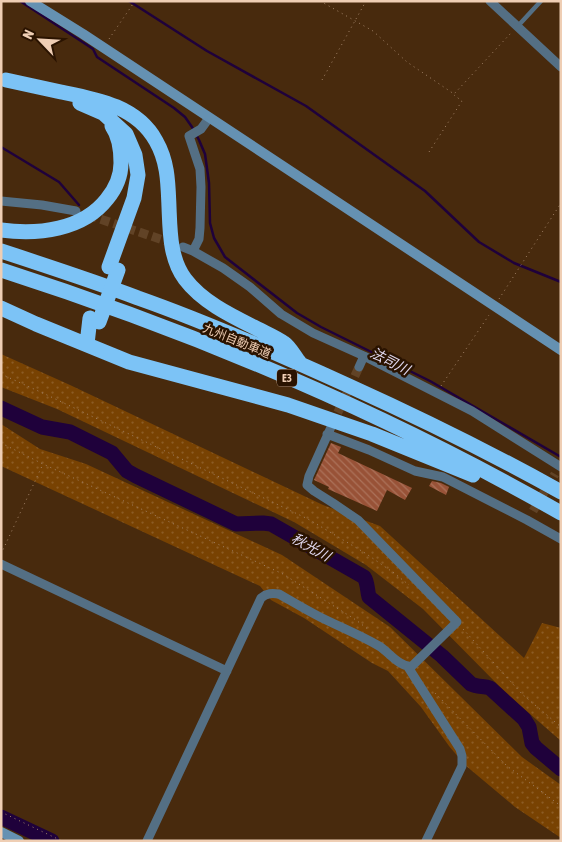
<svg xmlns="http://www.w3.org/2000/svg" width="562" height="842" font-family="'Asap Condensed','Noto Sans JP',sans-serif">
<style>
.grass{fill:url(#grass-dots)}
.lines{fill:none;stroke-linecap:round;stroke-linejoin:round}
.stream{stroke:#1f013b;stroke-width:2.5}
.river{stroke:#1f013b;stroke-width:15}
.building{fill:url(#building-back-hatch)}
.street-tunnel{stroke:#614326;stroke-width:9;stroke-dasharray:9 4.5;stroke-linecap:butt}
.path{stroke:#a48469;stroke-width:1;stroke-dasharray:1 4;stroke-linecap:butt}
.lane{stroke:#546f84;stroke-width:4.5}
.street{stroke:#546f84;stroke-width:9}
.secondary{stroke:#6591b2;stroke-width:10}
.highway{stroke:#7cc3f6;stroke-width:15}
.highway-bridge{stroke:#7cc3f6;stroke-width:15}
.labels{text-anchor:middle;stroke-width:5;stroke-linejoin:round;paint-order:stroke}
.shield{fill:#2a1300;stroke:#b4967e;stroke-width:1}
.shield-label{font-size:11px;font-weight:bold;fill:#efceb4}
.street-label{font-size:12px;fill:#efceb4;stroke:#2a1300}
.water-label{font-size:14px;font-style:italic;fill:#e1d9f0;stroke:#2a1300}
</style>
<defs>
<pattern id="grass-dots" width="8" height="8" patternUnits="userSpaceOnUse" patternTransform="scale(1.25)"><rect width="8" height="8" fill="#784202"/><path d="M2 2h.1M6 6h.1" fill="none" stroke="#8c5c24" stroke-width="1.8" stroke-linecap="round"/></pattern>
<pattern id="building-back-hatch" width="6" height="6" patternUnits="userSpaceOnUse" patternTransform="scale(1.25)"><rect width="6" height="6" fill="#985237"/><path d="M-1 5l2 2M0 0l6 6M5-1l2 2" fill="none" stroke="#ac725a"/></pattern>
</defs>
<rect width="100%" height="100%" fill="#482a0d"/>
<path class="grass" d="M 1,354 L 70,385 L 323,505 L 380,526 L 524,658 L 542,623 L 561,628 L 561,741 L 507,694 L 423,609 L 366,565 L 294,522 L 57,409 L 1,387 Z
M 1,424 L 40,449 L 86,464 L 282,555 L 390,627 L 522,757 L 561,785 L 561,838 L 515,807 L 465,765 L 449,746 L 421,707 L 388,671 L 372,663 L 304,618 L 271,600 L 260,586 L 1,466 Z"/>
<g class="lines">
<path class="stream" d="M 20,1 L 87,45 L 93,49 L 97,57 L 174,108 L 185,117 L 192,127 L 199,140 L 205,154 L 209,183 L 210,223 L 214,238 L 225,257 L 297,313 L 321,327 L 430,381 L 561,457
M 129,1 L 207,51 L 306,106 L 425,191 L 479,242 L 514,263 L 561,282
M 1,147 L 59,182 L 79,205"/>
<path class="river" d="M 1,408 L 42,427 L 70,432 L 112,453 L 127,471 L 136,476 L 236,524 L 263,523 L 271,524 L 364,577 C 368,583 367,590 369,597 L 442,656 L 471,684 C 477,687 484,686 490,688 L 524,719 L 529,727 L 532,743 L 536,748 L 561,769
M 1,817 L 52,841"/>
</g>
<path class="building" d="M 331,443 L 341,447 L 338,453 L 412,488 L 405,500 L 387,490 L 377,511 L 328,489 L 329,487 L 314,480 Z
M 432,481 L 441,483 L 449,487 L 446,495 L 429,486 Z"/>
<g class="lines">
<path class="street-tunnel" d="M 88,215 L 175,244
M 332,425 L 359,367
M 533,511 L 555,474"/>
<path class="path" d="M 320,1 L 373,31 L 407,62 L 454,94 L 511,33
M 109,39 L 135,1
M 322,80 L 366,1
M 429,152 L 462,101 L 454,95
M 499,299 L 561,203
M 1,374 L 47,395 L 308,519 L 365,553 L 394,573 L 409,585
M 441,386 L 489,315
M 1,443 L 43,464 L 283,574 L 356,620 L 369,630
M 1,554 L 43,464
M 463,629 L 522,694 L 561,727
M 435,693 L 507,766 L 561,806
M 1,812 L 62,841"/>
<path class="lane" d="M 517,27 L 541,1"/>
<path class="street" d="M 490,1 L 561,67
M 1,201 L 42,205 L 76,211
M 183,247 L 193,251 L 223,268 L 250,287 L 281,314 L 313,333 L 364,356 L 472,411 L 561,467
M 193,251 L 199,239 L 200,228 L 201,187 L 200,169 L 189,136 L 201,129 L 209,118
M 359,367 L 364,356
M 327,434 L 369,450 L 415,471 L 443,477 L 527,520 L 561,539
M 1,564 L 227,671
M 408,667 L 460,749 L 462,756 L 462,766 L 426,841
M 147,841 L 261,598 C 267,593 272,593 279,594 C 293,602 306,610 320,617 C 340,627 360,635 379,646 C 389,652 400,668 412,666 L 457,622 L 358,520 L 333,503 L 314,491 L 307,485 L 309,476 L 332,425"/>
<path class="secondary" d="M 30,1 L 83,34 L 561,350
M 1,832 L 19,841"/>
<path class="highway" d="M 6,80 C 24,84 43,88 61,92 C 96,99 137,106 156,141 C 168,162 168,183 169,207 C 170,232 170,259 185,279 C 203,303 234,317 260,330 C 268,334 277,338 284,343 C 290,347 295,357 300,363
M 80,103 L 103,113 L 126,134 L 135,155 L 138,175 L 134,198 L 109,267
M 1,230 C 38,235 83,230 107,199 C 116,188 121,177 121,163 C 121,151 120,137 112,126
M 1,251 C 47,266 93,281 138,298 C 209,323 279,354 347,385 C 420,418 491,453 561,492
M 1,270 C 194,332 385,413 561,513
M 1,308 L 36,324 L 129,362 L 288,405 L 372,434 L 473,475
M 87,344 L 90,318"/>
<path class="highway-bridge" d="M 99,322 L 118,270"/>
</g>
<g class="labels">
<rect class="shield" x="277" y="369.5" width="20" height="17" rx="4"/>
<g class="shield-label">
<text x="287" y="382">E3</text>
</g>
<g class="street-label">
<text transform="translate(237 341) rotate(22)" y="4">九州自動車道</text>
</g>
<g class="water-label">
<text transform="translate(390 361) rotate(27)" y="5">法司川</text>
<text transform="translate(311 547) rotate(29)" y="5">秋光川</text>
</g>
</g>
<rect width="562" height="842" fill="none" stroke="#efceb4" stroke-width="5"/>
<g transform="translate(40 40) rotate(295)" stroke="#2a1300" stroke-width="4" paint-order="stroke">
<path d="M0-4L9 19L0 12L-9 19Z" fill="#efceb4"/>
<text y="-8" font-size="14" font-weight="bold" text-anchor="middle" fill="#efceb4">N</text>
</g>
</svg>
